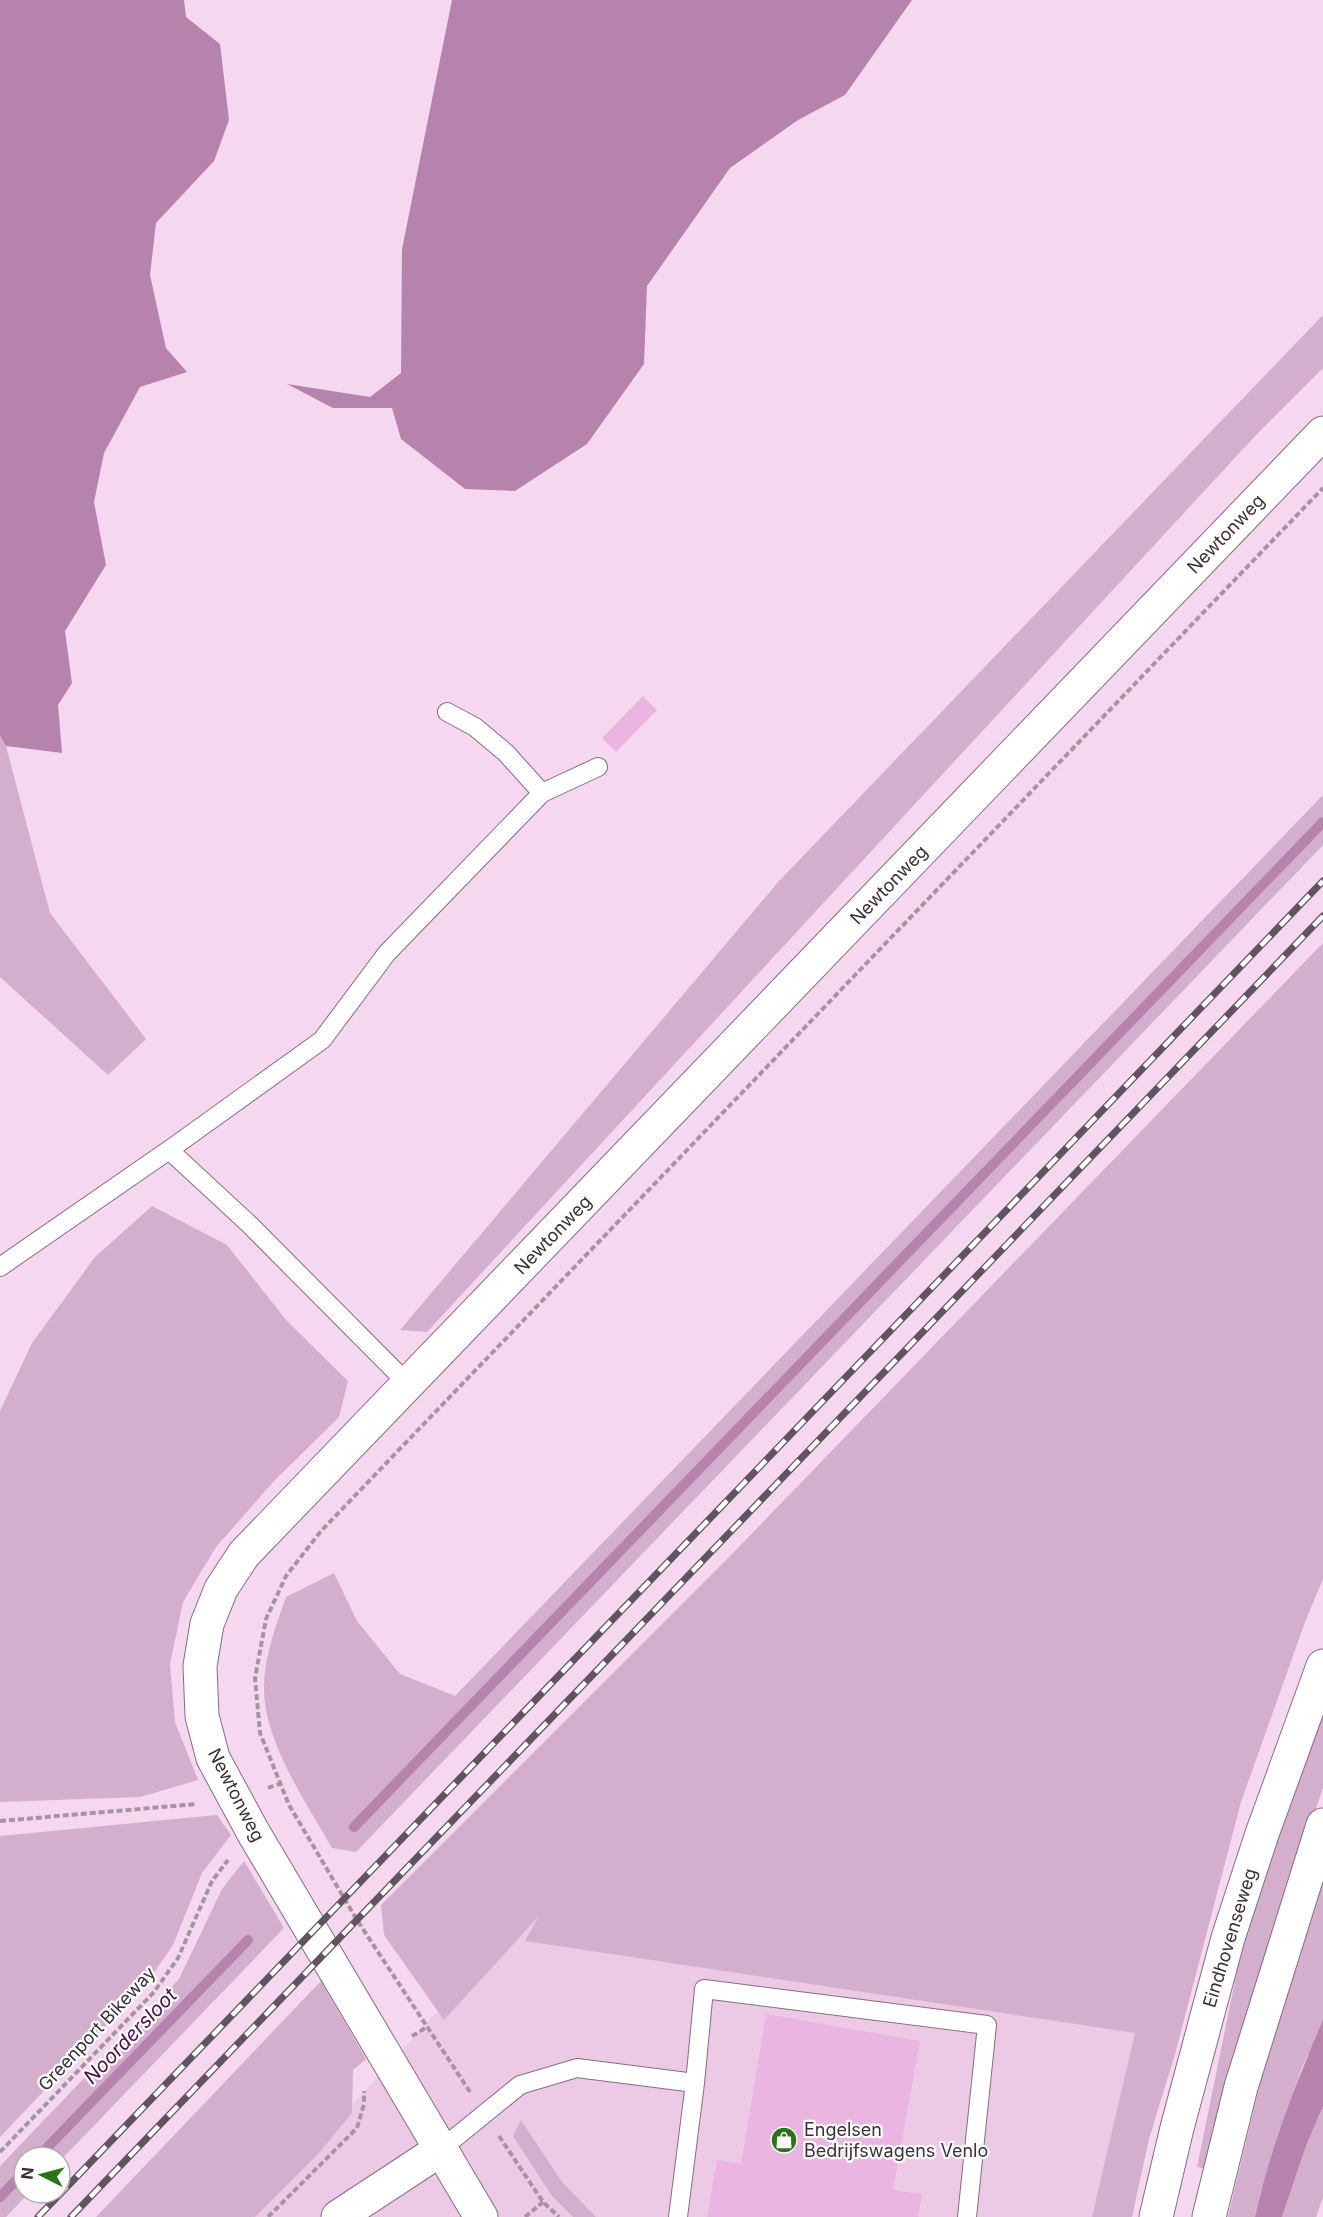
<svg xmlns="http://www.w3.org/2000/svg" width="1323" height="2217" font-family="Inter,sans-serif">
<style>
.built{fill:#eccae5}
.green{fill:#d4aecd}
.water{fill:#b683ad}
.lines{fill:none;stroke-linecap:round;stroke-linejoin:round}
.stream{stroke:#b683ad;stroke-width:10}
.building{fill:#ebb5e1}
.lane-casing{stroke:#866d81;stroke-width:20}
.secondary-casing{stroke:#866d81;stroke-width:35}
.path{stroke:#a893a4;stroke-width:4;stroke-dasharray:6 3;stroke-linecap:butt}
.lane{stroke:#fff;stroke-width:18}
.secondary{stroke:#fff;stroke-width:33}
.rail-casing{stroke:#61535f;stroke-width:7}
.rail{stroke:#fff;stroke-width:4.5;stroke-dasharray:14;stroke-linecap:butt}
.labels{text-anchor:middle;stroke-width:4.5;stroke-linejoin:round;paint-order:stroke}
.street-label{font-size:18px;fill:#3a3038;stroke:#fff}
.poi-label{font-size:18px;fill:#3a3038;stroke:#fff;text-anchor:start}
.water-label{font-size:20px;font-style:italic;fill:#4c0e46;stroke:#fff}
</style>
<rect width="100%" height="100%" fill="#f5d8ef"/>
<path class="built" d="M 526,1914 L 1142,2029 L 1098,2217 L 250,2217 Z"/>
<path class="green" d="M 1323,315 L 1323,368 L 1256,435 L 427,1332 L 400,1330 L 779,881 Z
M 0,736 L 6,746 L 50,913 L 146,1039 L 108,1075 L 0,977 Z
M 1323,795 L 1323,845 L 356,1852 L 332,1848 C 307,1804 263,1740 264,1687 C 264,1657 276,1626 286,1597 L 334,1573 L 357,1621 L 400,1674 L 455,1696 Z
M 1323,943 L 1323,1579 L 1305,1622 L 1241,1802 L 1175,2054 L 1149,2139 L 1132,2217 L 1092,2217 L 1135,2033 L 525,1941 L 539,1916 L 444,2020 L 384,1935 L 381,1905 L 732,1554 Z
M 152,1206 L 227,1245 L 287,1321 L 348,1381 L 339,1417 L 274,1481 L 216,1547 L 183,1602 L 170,1664 L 175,1722 L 198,1780 L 140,1797 L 0,1802 L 0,1411 L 32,1343 L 95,1257 Z
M 1323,1700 L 1323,1788 L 1272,1936 L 1208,2169 L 1197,2167 L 1246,1927 Z
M 217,1815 L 231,1835 L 202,1873 L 173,1945 L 146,1984 L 0,2137 L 0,1836 Z
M 244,1861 L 284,1928 L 60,2161 L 60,2157 L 24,2157 L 24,2193 L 29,2193 L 6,2217 L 0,2217 L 0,2166 L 179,1979 L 222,1889 Z
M 1323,1881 L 1323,2057 L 1308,2054 L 1301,2070 L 1260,2194 L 1255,2217 L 1228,2217 L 1273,2029 Z
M 321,1981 L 366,2059 L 353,2070 L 352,2113 L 319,2153 L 255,2217 L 96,2217 Z
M 1323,2106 L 1323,2197 L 1316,2217 L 1282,2217 L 1306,2146 Z
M 521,2120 L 562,2182 L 596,2217 L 573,2217 L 552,2196 L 513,2136 Z"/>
<path class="water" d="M 0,0 L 184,0 L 186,17 L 220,44 L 229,120 L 214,161 L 156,223 L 150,275 L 166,348 L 187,372 L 140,387 L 104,453 L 94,502 L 106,565 L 65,631 L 72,683 L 58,705 L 62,753 L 6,746 L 0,736 Z
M 452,0 L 912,0 L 845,95 L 798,120 L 730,168 L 647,286 L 644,364 L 587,444 L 515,491 L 465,489 L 401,439 L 392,408 L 333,408 L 287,384 L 370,397 L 401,373 L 402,249 Z
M 1323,2020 L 1323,2106 L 1306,2146 L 1282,2217 L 1255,2217 C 1269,2152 1297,2080 1323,2020 Z"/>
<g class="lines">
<path class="stream" d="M 354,1827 L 1323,822
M 38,2157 L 248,1940
M 0,2197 L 24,2172"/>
</g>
<path class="building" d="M 643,696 L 657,710 L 616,752 L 602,738 Z
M 766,2014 L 920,2041 L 893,2190 L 922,2194 L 918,2217 L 707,2217 L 717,2160 L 741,2164 Z"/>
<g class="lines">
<defs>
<path id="lane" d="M 447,712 L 475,727 L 506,753 L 542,793
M 169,1150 L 322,1040 L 387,953 L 542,793 L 598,767
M 0,1267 L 169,1150 L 250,1225 L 409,1385
M 440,2150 L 520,2085 L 577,2068 L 695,2083
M 678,2217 L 695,2083 L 704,1989 L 987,2025 L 967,2217"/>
<path id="secondary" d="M 338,2217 L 440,2150
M 481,2217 L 253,1832 L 213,1758 L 202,1716 L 200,1666 L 207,1624 L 221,1589 L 244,1554 L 1323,433
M 1156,2217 L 1177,2128 L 1228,1938 L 1262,1834 L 1323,1666
M 1209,2217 L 1241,2087 L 1323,1825"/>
</defs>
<use href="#lane" class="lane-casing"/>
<use href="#secondary" class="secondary-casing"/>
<path class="path" d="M 268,1788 L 281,1783
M 0,1821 L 197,1804
M 412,2036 L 427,2027
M 470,2092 L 357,1920 L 289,1805 L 260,1733 L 255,1678 L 266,1619 L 286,1576 L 321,1531 L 1323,488
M 499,2136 L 543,2202 L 559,2217
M 0,2152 L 154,1992 L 178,1958 L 212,1881 L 228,1860
M 268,2217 L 357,2128 L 364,2104 L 364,2091
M 525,2217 L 543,2202"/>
<use href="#lane" class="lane"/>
<use href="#secondary" class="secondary"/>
<defs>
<path id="rail" d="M 38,2217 L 1323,881
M 71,2217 L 1323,916"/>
</defs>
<use href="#rail" class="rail-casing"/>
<use href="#rail" class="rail"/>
</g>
<defs>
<symbol id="shop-disc" viewBox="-11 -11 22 22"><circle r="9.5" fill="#297418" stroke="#fff"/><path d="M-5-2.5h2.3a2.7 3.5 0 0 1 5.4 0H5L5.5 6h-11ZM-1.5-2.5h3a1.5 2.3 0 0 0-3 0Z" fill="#fff"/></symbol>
</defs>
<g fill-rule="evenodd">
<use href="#shop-disc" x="769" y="2125" width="30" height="30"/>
</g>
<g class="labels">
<g class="street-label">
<text transform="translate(1226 534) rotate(-46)" y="6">Newtonweg</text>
<text transform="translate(889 885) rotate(-46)" y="6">Newtonweg</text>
<text transform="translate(553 1235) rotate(-46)" y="6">Newtonweg</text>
<text transform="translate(236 1795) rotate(63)" y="6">Newtonweg</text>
<text transform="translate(1230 1938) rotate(-73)" y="6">Eindhovenseweg</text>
<text transform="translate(97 2029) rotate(-47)" y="6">Greenport Bikeway</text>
</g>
<g class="poi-label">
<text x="804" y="2136">Engelsen<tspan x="804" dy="21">Bedrijfswagens Venlo</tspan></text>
</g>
<g class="water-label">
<text transform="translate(130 2036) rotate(-46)" y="7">Noordersloot</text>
</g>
</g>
<g transform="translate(42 2175) rotate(276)"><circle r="28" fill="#ffffff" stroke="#b0acaf" stroke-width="1.5"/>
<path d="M0-4.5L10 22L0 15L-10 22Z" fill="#297418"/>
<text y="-9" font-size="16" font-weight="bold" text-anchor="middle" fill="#3a3038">N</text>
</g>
</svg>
